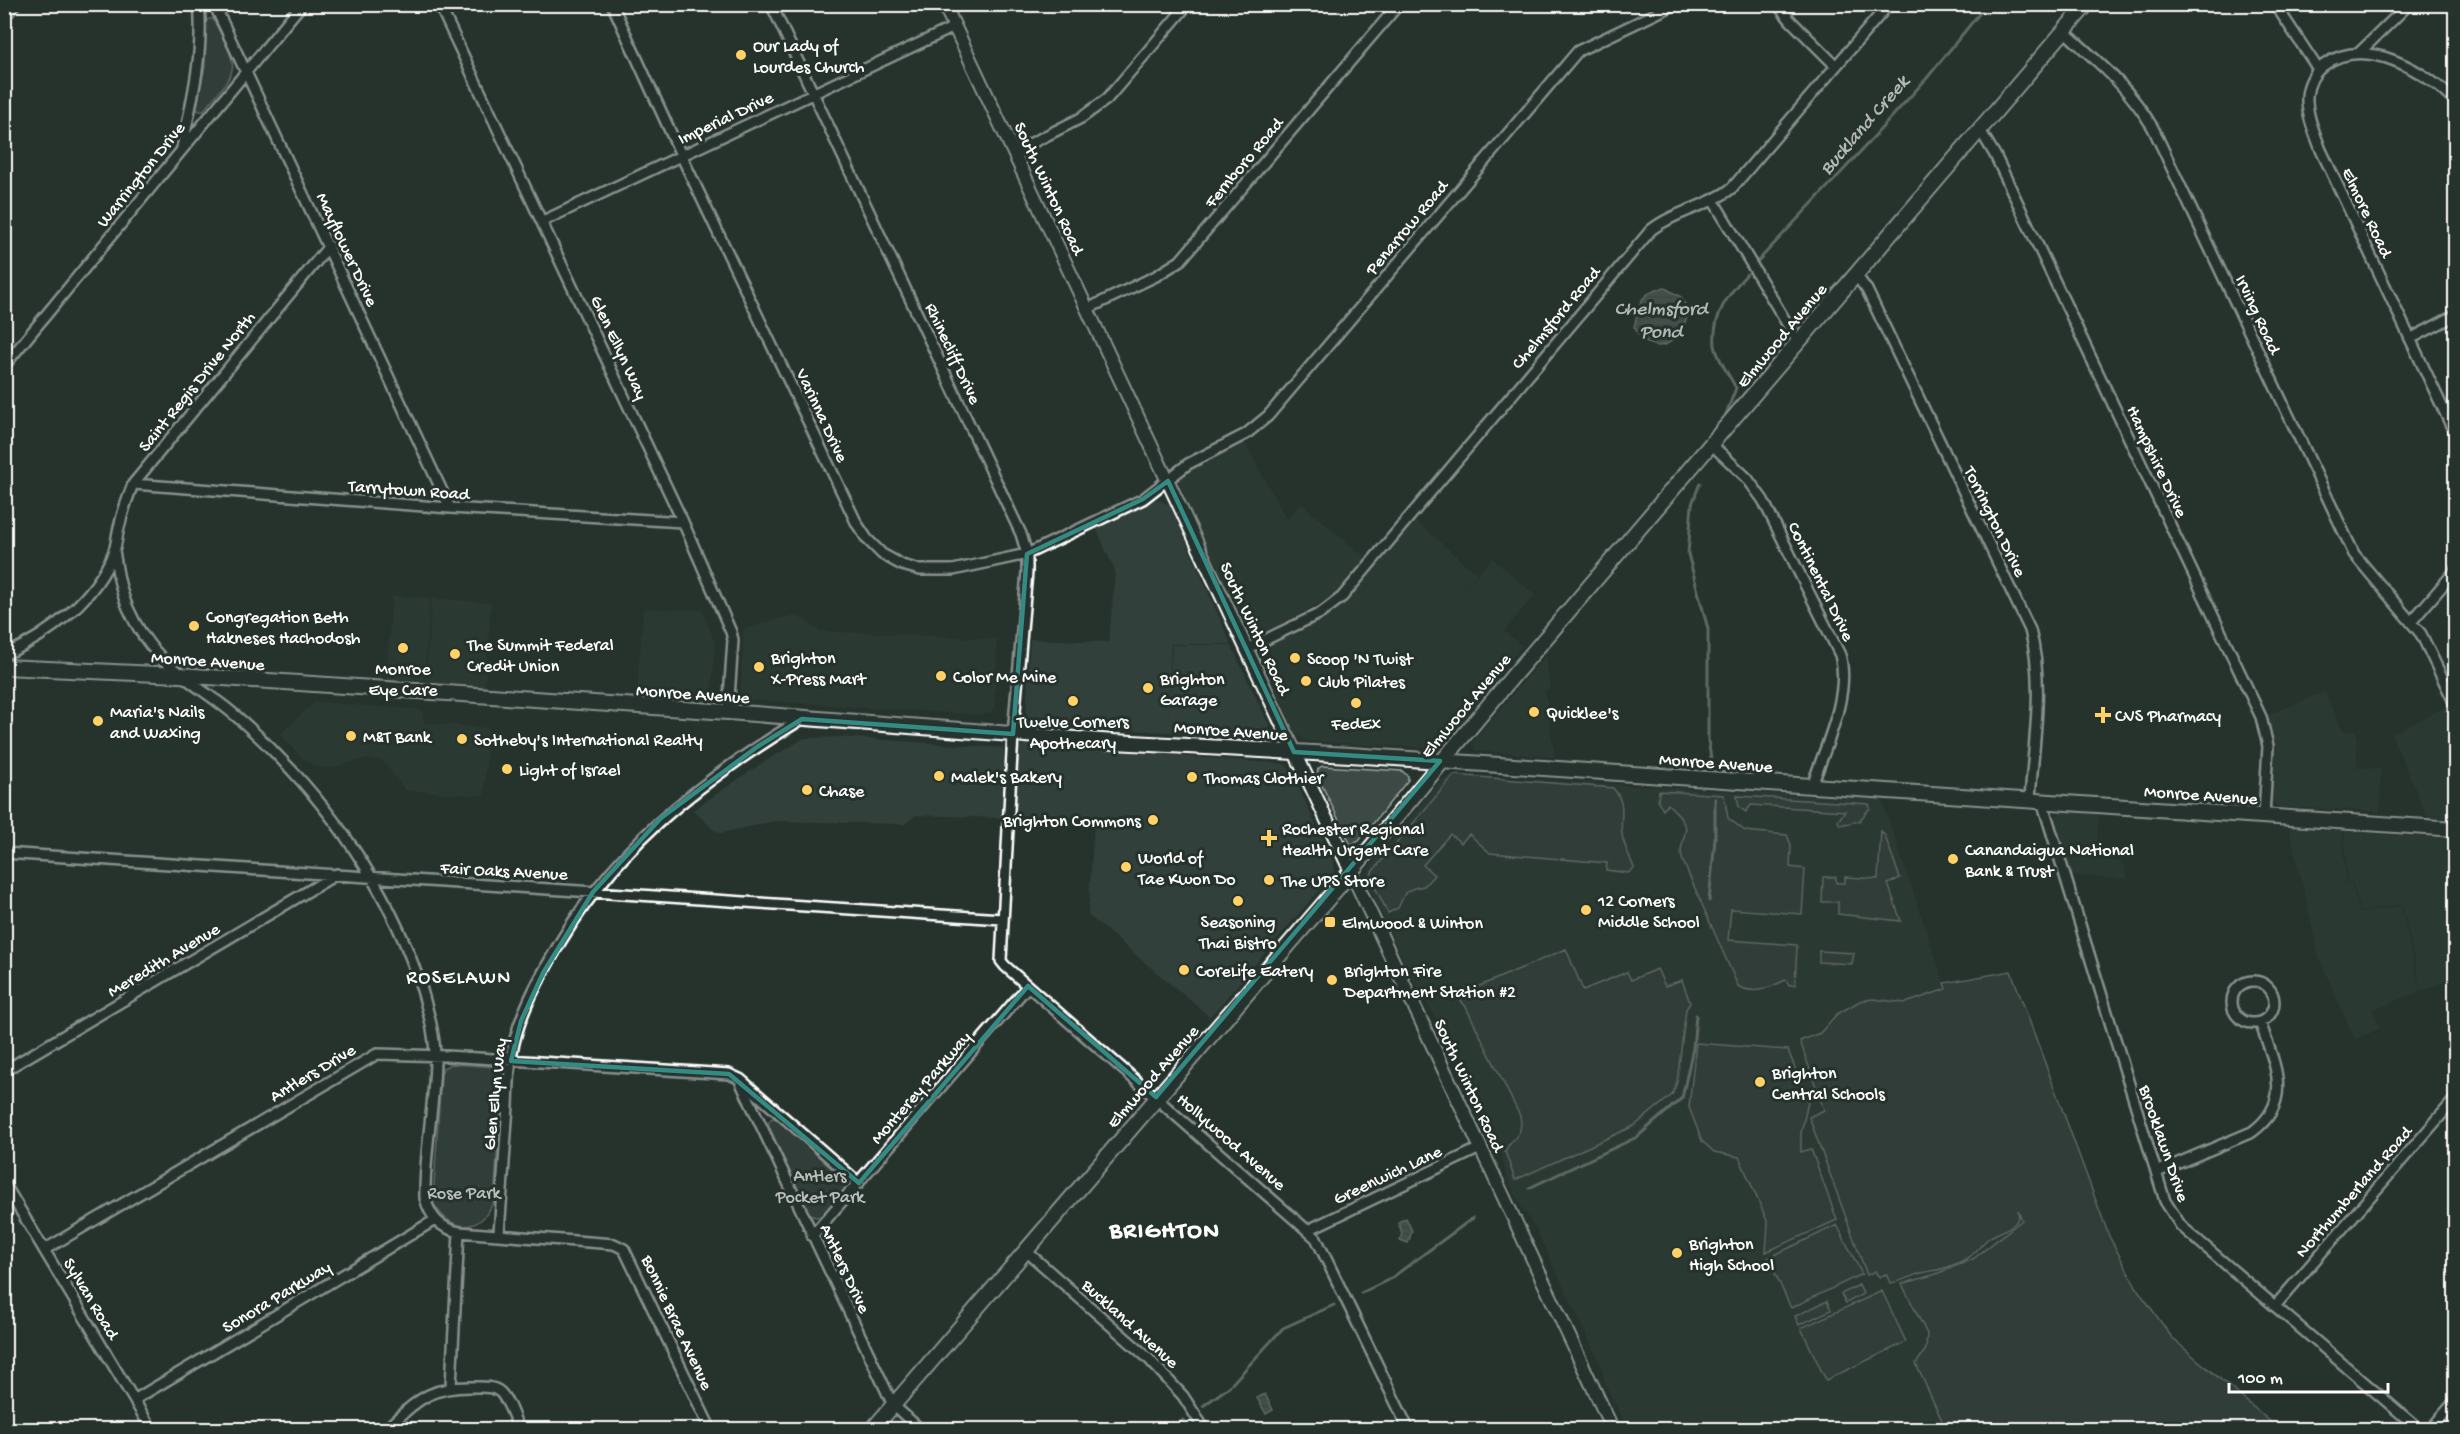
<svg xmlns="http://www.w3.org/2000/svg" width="2460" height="1434" font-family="'Gochi Hand',sans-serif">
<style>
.built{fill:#333f3a}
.green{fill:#3e4944;stroke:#9ea4a2;stroke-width:1.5}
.water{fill:url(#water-rules);stroke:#a4a9a7;stroke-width:1.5}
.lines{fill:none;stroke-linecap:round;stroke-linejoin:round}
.stream{stroke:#a4a9a7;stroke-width:3}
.street-casing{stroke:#fff;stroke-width:14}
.secondary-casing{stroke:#fff;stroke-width:16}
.primary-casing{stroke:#fff;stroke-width:18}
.street{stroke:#26332d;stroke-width:9}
.secondary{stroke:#26332d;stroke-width:12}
.primary{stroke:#26332d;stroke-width:14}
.marked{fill:none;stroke:#338b84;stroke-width:4.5;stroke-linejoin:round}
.poi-dot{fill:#ffd166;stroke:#26332d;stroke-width:2}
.labels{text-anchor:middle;stroke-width:6;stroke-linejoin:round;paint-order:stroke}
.poi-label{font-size:18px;fill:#fff;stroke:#26332d;text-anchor:start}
.street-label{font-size:18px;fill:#fff;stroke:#26332d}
.park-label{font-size:18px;fill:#bbbfbe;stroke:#26332d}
.water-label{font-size:20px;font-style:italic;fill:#b3b8b6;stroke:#26332d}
.neighbourhood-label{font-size:20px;letter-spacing:1.5px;fill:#fff;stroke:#26332d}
.district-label{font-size:24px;font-weight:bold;letter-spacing:1.5px;fill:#fff;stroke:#26332d}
</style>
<defs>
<pattern id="water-rules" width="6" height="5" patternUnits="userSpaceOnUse" patternTransform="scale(1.5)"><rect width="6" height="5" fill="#67706c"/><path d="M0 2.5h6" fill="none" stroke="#575a59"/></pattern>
</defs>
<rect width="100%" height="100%" fill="#26332d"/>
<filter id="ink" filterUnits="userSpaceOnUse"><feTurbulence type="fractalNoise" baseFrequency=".0167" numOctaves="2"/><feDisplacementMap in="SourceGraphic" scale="12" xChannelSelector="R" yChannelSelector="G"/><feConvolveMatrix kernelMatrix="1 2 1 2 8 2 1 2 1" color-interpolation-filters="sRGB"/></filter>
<g filter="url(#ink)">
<path class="built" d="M 1244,441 L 1286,519 L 1302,504 L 1366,558 L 1336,595 L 1252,638 L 1177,484 L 1179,474 Z
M 1157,499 L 1170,505 L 1231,644 L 1171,644 L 1168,725 L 1172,645 L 1231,645 L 1270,727 L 1264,738 L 1031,724 L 1026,718 L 1030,639 L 1109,642 L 1115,571 L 1096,528 Z
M 1413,519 L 1477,574 L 1445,612 L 1492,558 L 1535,595 L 1504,631 L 1522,646 L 1506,665 L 1500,660 L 1505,665 L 1439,743 L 1426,748 L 1305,741 L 1295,732 L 1258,650 L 1345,602 Z
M 392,596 L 430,598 L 424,684 L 386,681 Z
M 432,598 L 491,603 L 485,687 L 425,684 Z
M 643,609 L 702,610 L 715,643 L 711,697 L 637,693 Z
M 787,617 L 799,617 L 820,631 L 997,639 L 994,708 L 990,713 L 980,715 L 740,699 L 744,629 Z
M 1546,656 L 1550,689 L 1545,690 L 1555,757 L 1475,751 L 1473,741 Z
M 2325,692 L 2342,731 L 2356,730 L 2357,767 L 2381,769 L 2380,811 L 2279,807 L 2271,801 L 2274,744 L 2268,715 Z
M 315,702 L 422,710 L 424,723 L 488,728 L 484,796 L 405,790 L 382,760 L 364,759 L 330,768 L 315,767 L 299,755 L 280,734 Z
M 2450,705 L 2456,716 L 2455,819 L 2427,816 L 2391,734 Z
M 840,737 L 1004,748 L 1001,818 L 916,815 L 905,824 L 775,821 L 721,833 L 714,830 L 693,810 L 762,763 L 805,738 Z
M 1024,744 L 1285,764 L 1291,771 L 1334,864 L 1334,873 L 1210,1017 L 1088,915 L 1094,824 L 1012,816 L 1018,749 Z
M 1454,775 L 1882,800 L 1944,983 L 2011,971 L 2109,1236 L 2138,1290 L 2173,1339 L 2279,1429 L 1628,1429 L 1607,1388 L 1600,1363 L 1536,1229 L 1520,1205 L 1507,1177 L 1501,1153 L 1432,1011 L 1409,973 L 1366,880 L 1369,868 L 1439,782 Z
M 2060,812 L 2099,815 L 2095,859 L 2123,862 L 2127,879 L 2070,876 L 2054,820 Z
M 2289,828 L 2342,831 L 2346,883 L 2351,883 L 2360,913 L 2401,906 L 2420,991 L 2372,1010 L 2380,1028 L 2355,1040 L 2320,960 Z
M 2344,832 L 2455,839 L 2455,968 L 2444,982 L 2421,991 L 2402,904 L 2361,912 L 2352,882 L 2347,882 Z"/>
<path class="green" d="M 209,19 L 213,19 C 240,72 241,65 203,111 L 199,111 L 196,108 L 205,67 L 206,21 Z
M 1322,766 L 1402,771 L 1408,776 L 1408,780 L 1359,841 L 1351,845 L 1317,775 L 1318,769 Z
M 1454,775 L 1613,788 C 1628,806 1619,815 1622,835 C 1624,846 1630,857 1634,868 L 1628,873 L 1606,870 L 1607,863 L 1490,853 L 1469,834 L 1461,843 L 1450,834 L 1423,865 L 1434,875 L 1424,886 L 1414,888 L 1405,893 L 1398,908 L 1388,913 L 1371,879 L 1372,872 Z
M 1659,791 L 1724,795 L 1728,818 L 1745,831 L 1787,835 L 1791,845 L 1790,867 L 1805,869 L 1802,914 L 1731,909 L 1728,940 L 1797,945 L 1795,985 L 1789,985 L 1786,980 C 1769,987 1756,996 1738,986 L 1682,859 L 1681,850 L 1686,828 L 1679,815 L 1668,804 L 1663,810 L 1658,801 Z
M 1737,796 L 1869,804 L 1870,808 L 1859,821 L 1840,825 L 1838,821 L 1845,811 L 1751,805 L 1746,812 L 1739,807 Z
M 1881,831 L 1885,836 L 1900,878 L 1888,884 L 1901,921 L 1838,914 L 1838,902 L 1822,902 L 1823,877 L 1836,877 L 1836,883 L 1845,883 L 1845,877 L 1878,879 Z
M 1566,949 L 1583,990 L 1627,972 L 1631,980 L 1657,969 L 1665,986 L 1682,980 L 1690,1003 L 1686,1009 L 1677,1082 L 1672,1095 L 1634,1126 L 1515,1180 L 1505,1151 C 1513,1136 1524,1137 1520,1116 L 1466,1007 L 1457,996 L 1466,988 L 1475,988 Z
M 1819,951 L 1854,953 L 1852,964 L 1819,962 Z
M 2011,971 L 2109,1236 L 2138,1290 L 2173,1339 L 2279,1429 L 1940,1429 L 1945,1427 L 1916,1364 L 1926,1349 L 1927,1334 L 1902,1284 L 1936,1274 L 1973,1259 L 2022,1220 L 2018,1210 L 2019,1217 C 2013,1229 2000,1231 1989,1238 C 1982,1243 1977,1252 1969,1257 C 1955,1266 1942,1270 1926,1272 C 1913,1274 1903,1282 1890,1283 L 1886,1274 L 1879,1277 L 1875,1271 L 1867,1275 L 1809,1117 L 1824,1110 L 1800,1041 L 1820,1033 L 1837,1014 L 1860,1001 L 1873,999 L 1906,1003 L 1946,989 L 1944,983 Z
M 1696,1043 L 1788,1050 L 1808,1102 L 1801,1133 L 1801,1152 L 1811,1149 L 1837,1220 L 1766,1252 L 1768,1223 L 1739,1157 L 1714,1152 L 1702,1141 L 1689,1107 Z
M 451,1064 L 497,1067 L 502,1075 L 494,1201 C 479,1235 451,1232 433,1203 L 441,1075 L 443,1068 Z
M 772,1118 L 778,1119 L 847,1183 L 847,1189 L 822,1216 L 815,1217 L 808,1212 L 769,1126 L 769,1122 Z
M 1837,1225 L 1862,1274 L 1791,1308 L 1768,1258 Z
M 1859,1285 L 1863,1294 L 1846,1303 L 1841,1294 Z
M 1882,1291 L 1906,1342 L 1826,1380 L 1801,1328 Z
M 1827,1301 L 1831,1310 L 1799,1325 L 1795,1316 Z"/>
<path class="water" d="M 1665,288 L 1681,297 L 1689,312 C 1686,318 1684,328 1679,334 C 1662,354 1645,347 1634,327 C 1640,303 1638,293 1665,288 Z
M 1406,1218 L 1412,1231 L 1408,1243 L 1400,1240 L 1402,1233 L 1398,1222 Z
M 1265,1394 L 1273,1410 L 1266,1414 L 1257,1398 Z"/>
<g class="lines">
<path class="stream" d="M 1758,261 L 1851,162 L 1927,78 L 1987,4
M 1726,414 L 1736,388 C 1730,376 1717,359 1715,345 C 1712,316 1728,294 1747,274
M 1700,483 L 1692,504 L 1688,554 L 1708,629 L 1708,740 L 1711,758
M 1709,901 L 1715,839 L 1715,799
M 1529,1188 L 1637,1137 L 1682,1098 L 1693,1048 L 1696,1015
M 1361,1293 L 1390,1279 L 1473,1218
M 1203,1406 L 1229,1387 L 1283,1328 L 1334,1305
M 1170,1430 L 1183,1420"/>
<defs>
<path id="street" d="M 214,4 L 450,508
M 439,4 L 683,522 L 731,632 L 733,640 L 728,712
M 612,4 L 681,155 L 857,524 L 867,539 L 882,554 L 902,565 L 920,570 L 953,570 L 1027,554 L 1143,499 L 1188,464 L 1246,434 L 1268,416 L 1578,51 L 1676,4
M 771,4 L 1021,534 L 1027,554 L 1027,572 L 1013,734 L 1001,961 L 1005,966 L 1316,1238 L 1409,1430
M 1777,4 L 1791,21 L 1836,66
M 2275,4 L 2318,69
M 947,11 L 959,4
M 4,18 L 15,4
M 2064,31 C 2100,64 2128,86 2153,128 L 2354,554 L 2421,634 L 2456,706
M 2359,53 L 2409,4
M 2456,102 C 2426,71 2365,35 2324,65 C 2314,72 2308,84 2307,96 C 2306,114 2315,134 2321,150 L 2456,436
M 1980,130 L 1995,155 L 2261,717 L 2268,746 L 2264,816
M 182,148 C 192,100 204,53 199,4
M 1014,152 L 1081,118 L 1107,99 L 1188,4
M 1713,200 L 1798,342
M 543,221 L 954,27
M 1856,275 L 1867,290 L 2030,630 C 2045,685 2033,744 2030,800
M 1087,309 L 1156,276 L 1180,261 L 1399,4
M 2410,339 L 2456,315
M 4,366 L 302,4
M 1711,444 L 1747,478 L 1763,500 L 1840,655 C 1851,695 1825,747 1812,786
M 133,484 L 450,508 L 683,522
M 114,550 C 117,570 120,590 128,608 C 149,656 177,672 217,701 C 239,717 259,736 278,756 C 343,822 394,902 422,990 C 428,1011 435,1035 435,1057 C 435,1104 424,1151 425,1198 C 430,1216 439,1228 459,1232 L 451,1386
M 2412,621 L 2456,570
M 1246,649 L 1321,613 L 1342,597 L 1651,230 C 1675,211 1708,207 1732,188 L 1889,4
M 4,655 C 49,635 96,599 114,551 C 117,543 117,532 120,524 C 123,510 128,497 133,484 L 329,246
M 2042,801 L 2165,1201 L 2181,1226 L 2420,1430
M 4,853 L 1002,919
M2232 1002a21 21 0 1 1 42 0a21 21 0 1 1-42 0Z
M 4,1071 L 337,874
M 741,1083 L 893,1405 L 921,1430
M 2157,1172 L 2252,1132 C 2295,1101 2274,1063 2260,1022
M 4,1183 L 152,1430
M 1308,1230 L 1480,1148
M 459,1232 L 614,1244 L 624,1249 L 711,1430
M 499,1233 C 502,1191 505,1149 508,1106 C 509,1084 509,1060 515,1039 C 522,1011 536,985 550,960 C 610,850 697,783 802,719
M 812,1236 L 1028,986
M 44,1250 L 377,1054 L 446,1056 L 729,1074 L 740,1079 L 859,1183
M 1025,1250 L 1148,1358 L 1183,1396 L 1205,1430
M 2275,1306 L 2456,1098
M 134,1400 L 435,1220
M 385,1430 C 417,1401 428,1386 474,1387 C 483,1387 493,1386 500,1392 C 509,1401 514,1418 519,1430
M 2430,1430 L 2456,1400"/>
<path id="secondary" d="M 944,4 L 1613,1430"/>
<path id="primary" d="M 4,667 L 179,675 L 728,712 L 1114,742 L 1350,755 L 2456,829
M 872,1430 L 1339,886 L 1513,676 L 2087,4"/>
</defs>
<use href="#street" class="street-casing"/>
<use href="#secondary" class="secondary-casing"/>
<use href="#primary" class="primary-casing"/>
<use href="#street" class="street"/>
<use href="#secondary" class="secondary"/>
<use href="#primary" class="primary"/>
</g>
</g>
<path d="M0 0H2460V1434H0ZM 1168,481 L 1294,752 L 1440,761 L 1156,1097 L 1028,986 L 859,1183 L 729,1074 L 511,1061 L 521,1021 L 543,973 L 593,892 L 661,818 L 757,747 L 802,719 L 1013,734 L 1027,554 L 1143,499 Z" fill="#26332d" fill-opacity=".55" fill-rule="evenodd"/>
<path class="marked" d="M 1168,481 L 1294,752 L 1440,761 L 1156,1097 L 1028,986 L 859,1183 L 729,1074 L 511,1061 L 521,1021 L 543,973 L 593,892 L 661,818 L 757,747 L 802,719 L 1013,734 L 1027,554 L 1143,499 Z"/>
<g class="poi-dot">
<circle cx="741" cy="55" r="6"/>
<circle cx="194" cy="626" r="6"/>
<circle cx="403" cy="648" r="6"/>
<circle cx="455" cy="654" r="6"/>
<circle cx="1295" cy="658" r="6"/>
<circle cx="759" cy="667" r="6"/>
<circle cx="941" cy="676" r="6"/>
<circle cx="1306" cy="681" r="6"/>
<circle cx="1148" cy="688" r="6"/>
<circle cx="1073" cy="701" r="6"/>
<circle cx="1356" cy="703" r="6"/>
<circle cx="1534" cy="712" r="6"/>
<path d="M2100 706h6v6h6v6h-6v6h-6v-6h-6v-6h6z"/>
<circle cx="98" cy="721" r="6"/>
<circle cx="351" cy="736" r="6"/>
<circle cx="462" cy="739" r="6"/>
<circle cx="507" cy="769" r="6"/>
<circle cx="939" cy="776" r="6"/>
<circle cx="1192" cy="777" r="6"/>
<circle cx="807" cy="790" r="6"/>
<circle cx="1153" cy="820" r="6"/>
<path d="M1266 829h6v6h6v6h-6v6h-6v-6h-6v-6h6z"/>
<circle cx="1953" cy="859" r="6"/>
<circle cx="1126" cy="867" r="6"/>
<circle cx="1269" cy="880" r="6"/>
<circle cx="1238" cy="901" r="6"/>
<circle cx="1586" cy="910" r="6"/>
<rect x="1324" y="916" width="12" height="12" rx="3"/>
<circle cx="1184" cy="970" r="6"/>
<circle cx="1332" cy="980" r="6"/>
<circle cx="1760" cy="1082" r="6"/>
<circle cx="1677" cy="1253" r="6"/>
</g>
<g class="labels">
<g class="poi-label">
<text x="753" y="51">Our Lady of<tspan x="753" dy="21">Lourdes Church</tspan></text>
<text x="206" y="622">Congregation Beth<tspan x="206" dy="21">Hakneses Hachodosh</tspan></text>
<text x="467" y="650">The Summit Federal<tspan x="467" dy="21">Credit Union</tspan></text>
<text x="771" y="663">Brighton<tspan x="771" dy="21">X-Press Mart</tspan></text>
<text x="1307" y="664">Scoop 'N Twist</text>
<text x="403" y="674" text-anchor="middle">Monroe<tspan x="403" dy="21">Eye Care</tspan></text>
<text x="953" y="682">Color Me Mine</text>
<text x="1160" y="684">Brighton<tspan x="1160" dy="21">Garage</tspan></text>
<text x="1318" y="687">Club Pilates</text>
<text x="110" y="717">Maria's Nails<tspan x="110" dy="21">and Waxing</tspan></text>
<text x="1546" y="718">Quicklee's</text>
<text x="2115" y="721">CVS Pharmacy</text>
<text x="1073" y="727" text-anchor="middle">Twelve Corners<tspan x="1073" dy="21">Apothecary</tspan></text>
<text x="1356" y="729" text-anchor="middle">FedEx</text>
<text x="363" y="742">M&amp;T Bank</text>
<text x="474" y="745">Sotheby's International Realty</text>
<text x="519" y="775">Light of Israel</text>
<text x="951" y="782">Malek's Bakery</text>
<text x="1204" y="783">Thomas Clothier</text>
<text x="819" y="796">Chase</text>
<text x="1141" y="826" text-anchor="end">Brighton Commons</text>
<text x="1282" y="834">Rochester Regional<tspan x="1282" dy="21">Health Urgent Care</tspan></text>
<text x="1965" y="855">Canandaigua National<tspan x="1965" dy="21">Bank &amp; Trust</tspan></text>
<text x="1138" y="863">World of<tspan x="1138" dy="21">Tae Kwon Do</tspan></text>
<text x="1281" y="886">The UPS Store</text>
<text x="1598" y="906">12 Corners<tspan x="1598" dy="21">Middle School</tspan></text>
<text x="1238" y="927" text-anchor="middle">Seasoning<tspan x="1238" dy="21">Thai Bistro</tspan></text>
<text x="1342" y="928">Elmwood &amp; Winton</text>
<text x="1196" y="976">CoreLife Eatery</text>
<text x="1344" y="976">Brighton Fire<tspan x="1344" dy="21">Department Station #2</tspan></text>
<text x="1772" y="1078">Brighton<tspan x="1772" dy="21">Central Schools</tspan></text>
<text x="1689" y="1249">Brighton<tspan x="1689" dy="21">High School</tspan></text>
</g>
<g class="street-label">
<text transform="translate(725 117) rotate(-25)" y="6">Imperial Drive</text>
<text transform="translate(1243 162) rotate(-50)" y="6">Fernboro Road</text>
<text transform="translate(140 174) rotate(-51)" y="6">Warrington Drive</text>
<text transform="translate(1050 188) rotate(65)" y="6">South Winton Road</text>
<text transform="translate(2368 212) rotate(65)" y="6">Elmore Road</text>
<text transform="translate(1406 227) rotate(-50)" y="6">Penarrow Road</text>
<text transform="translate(348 249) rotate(65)" y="6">Mayflower Drive</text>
<text transform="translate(2259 314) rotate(65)" y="6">Irving Road</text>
<text transform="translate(1555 317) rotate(-50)" y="6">Chelmsford Road</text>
<text transform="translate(1781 335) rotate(-50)" y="6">Elmwood Avenue</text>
<text transform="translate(620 347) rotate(65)" y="6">Glen Ellyn Way</text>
<text transform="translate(954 353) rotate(65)" y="6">Rhinecliff Drive</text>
<text transform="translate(196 381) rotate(-51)" y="6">Saint Regis Drive North</text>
<text transform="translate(823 415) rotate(65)" y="6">Varinna Drive</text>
<text transform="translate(2158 461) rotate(65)" y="6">Hampshire Drive</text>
<text transform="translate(409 489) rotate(4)" y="6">Tarrytown Road</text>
<text transform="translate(1996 521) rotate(64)" y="6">Torrington Drive</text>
<text transform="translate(1822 581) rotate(64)" y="6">Continental Drive</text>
<text transform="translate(1256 628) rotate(65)" y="6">South Winton Road</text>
<text transform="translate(208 660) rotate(4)" y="6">Monroe Avenue</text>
<text transform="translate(693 693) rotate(4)" y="6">Monroe Avenue</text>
<text transform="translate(1465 705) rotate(-50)" y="6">Elmwood Avenue</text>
<text transform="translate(1231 730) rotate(4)" y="6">Monroe Avenue</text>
<text transform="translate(1716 762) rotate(4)" y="6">Monroe Avenue</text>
<text transform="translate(2201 794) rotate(4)" y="6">Monroe Avenue</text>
<text transform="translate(504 870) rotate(3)" y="6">Fair Oaks Avenue</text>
<text transform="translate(163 959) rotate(-31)" y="6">Meredith Avenue</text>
<text transform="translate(312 1072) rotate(-31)" y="6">Antlers Drive</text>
<text transform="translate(1152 1076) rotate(-49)" y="6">Elmwood Avenue</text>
<text transform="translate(1470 1085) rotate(65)" y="6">South Winton Road</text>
<text transform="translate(920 1087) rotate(-49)" y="6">Monterey Parkway</text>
<text transform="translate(494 1094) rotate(-84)" y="6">Glen Ellyn Way</text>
<text transform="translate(1232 1141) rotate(41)" y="6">Hollywood Avenue</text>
<text transform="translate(2165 1143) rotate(71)" y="6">Brooklawn Drive</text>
<text transform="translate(1387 1174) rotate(-25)" y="6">Greenwich Lane</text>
<text transform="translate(2353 1191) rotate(-49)" y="6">Northumberland Road</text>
<text transform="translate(846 1268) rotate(65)" y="6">Antlers Drive</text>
<text transform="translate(276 1296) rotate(-31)" y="6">Sonora Parkway</text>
<text transform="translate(92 1298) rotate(59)" y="6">Sylvan Road</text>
<text transform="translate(678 1322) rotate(65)" y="6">Bonnie Brae Avenue</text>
<text transform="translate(1131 1323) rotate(42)" y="6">Buckland Avenue</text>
</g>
<g class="park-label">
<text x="820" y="1181">Antlers<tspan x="820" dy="21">Pocket Park</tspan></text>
<text x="464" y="1198">Rose Park</text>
</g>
<g class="water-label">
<text transform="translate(1863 124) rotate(-49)" y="7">Buckland Creek</text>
<text x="1661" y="314">Chelmsford<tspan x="1661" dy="23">Pond</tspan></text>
</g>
<g class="neighbourhood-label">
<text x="459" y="983">ROSELAWN</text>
</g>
<g class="district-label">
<text x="1165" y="1237">BRIGHTON</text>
</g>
</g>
<rect width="2460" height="1434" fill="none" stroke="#26332d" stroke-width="24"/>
<rect x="12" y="12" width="2436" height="1410" fill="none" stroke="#fff" stroke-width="2" filter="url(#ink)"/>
<path d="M2229 1383v9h159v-9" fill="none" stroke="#ffffff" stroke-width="3"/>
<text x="2238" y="1383" font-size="18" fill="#ffffff" stroke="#26332d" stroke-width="4.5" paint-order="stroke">100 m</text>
</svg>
